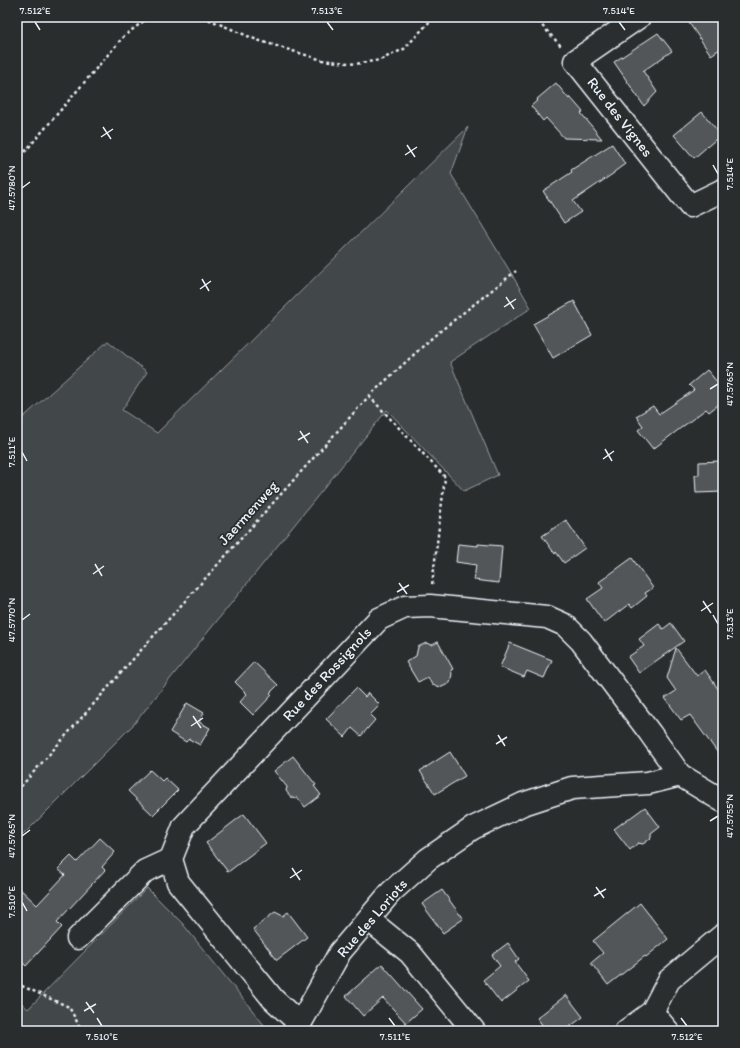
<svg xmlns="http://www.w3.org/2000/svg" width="740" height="1048" font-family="Itim,sans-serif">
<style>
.green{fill:#424648;stroke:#959ca0}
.building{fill:#535759;stroke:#e8f1f8}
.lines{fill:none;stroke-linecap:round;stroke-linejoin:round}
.minor-casing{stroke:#e8f1f8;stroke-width:25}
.path{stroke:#e8f1f8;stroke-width:2.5;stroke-dasharray:3 3;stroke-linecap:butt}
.minor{stroke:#2a2d2e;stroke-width:22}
.ticks{fill:none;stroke:#e8f1f8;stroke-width:1.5}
.labels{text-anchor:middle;stroke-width:3.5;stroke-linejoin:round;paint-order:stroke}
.street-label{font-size:15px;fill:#e8f1f8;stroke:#2a2d2e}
.neatline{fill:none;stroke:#e8f1f8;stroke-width:1.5}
.ticks-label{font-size:10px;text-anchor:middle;fill:#e8f1f8}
</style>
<rect width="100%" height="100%" fill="#2a2d2e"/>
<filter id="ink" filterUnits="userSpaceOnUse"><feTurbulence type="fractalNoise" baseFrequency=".025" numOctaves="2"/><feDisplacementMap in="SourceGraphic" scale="8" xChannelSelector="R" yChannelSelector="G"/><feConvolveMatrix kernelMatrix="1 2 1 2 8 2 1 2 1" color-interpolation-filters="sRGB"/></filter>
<g filter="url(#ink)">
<path class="green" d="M 468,127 L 451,174 L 511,273 L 531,308 L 450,362 L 498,475 L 464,491 L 387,410 L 133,725 L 17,841 L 17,423 L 108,341 L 147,372 L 122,410 L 157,433 Z
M 147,888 L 182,923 L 269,1031 L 17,1031 L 17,999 L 28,1009 Z"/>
<path class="building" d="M 685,17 L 723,17 L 723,47 L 711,55 Z
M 658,33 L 672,51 L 643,71 L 657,92 L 644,106 L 614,62 Z
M 556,83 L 569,99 L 570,97 L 583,112 L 581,113 L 602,139 L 564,138 L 546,118 L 543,121 L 531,106 L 538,100 L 537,99 Z
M 702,112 L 721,135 L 694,158 L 674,135 Z
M 612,144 L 625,164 L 614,172 L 614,173 L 573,201 L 581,212 L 564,223 L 543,191 L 572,172 L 571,170 Z
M 574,301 L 592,335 L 553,358 L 533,324 Z
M 707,370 L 723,389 L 723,401 L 709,412 L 706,409 L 653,449 L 638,430 L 643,426 L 636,416 L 653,406 L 659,414 L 694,390 L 689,385 Z
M 720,461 L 720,467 L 723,466 L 723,492 L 696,493 L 695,475 L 699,475 L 699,462 Z
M 566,520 L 585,548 L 564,563 L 556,552 L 555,554 L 542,536 Z
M 458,544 L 478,546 L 478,544 L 502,546 L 499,583 L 474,580 L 476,565 L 456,562 Z
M 632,558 L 653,588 L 645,593 L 647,596 L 632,608 L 629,604 L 604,623 L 587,599 L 603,588 L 599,582 Z
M 671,623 L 684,641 L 639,673 L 628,657 L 644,646 L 639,639 L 659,624 L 663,629 Z
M 438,642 L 453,669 L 451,670 L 452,674 L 450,683 L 442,687 L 432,685 L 428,677 L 418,682 L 406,662 L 416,656 L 418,647 L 426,643 L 432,645 Z
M 510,643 L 552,660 L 544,678 L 527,671 L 524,677 L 500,667 Z
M 676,648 L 697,676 L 705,670 L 723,696 L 723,760 L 690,715 L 681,720 L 665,698 L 676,691 L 667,678 Z
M 254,662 L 278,685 L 270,693 L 272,695 L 253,715 L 240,702 L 247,694 L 235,682 Z
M 356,688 L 365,697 L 368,693 L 380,705 L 370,715 L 375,720 L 361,736 L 352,728 L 345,737 L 326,719 Z
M 187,703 L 204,713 L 199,722 L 210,728 L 200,745 L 189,739 L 186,742 L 170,732 Z
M 450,752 L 465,776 L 435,794 L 420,771 Z
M 293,756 L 316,785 L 314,786 L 321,795 L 305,807 L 298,798 L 291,797 L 286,791 L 287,787 L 274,771 Z
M 150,770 L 162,781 L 165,778 L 178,790 L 153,815 L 128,791 Z
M 645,807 L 660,827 L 651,834 L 651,838 L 643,844 L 638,843 L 630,850 L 614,829 L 629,818 L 630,818 Z
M 244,814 L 266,843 L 228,872 L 206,843 Z
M 100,838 L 115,852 L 102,867 L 105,870 L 57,922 L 62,927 L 26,966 L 17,957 L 17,886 L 37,905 L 65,875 L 58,869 L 71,856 L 77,862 Z
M 442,890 L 463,919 L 443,933 L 422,904 Z
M 640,903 L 668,939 L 646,957 L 645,956 L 608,985 L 591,963 L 603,953 L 593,941 Z
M 275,912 L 283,916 L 288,912 L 307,937 L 277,960 L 253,929 Z
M 508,943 L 519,959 L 515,962 L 529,981 L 501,1003 L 483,980 L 500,966 L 492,955 Z
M 382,964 L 422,1009 L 406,1023 L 383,998 L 363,1016 L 346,996 Z
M 566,995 L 583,1017 L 564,1031 L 547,1031 L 537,1018 Z"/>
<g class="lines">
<defs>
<path id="minor" d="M 639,17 L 575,61 L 690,206 L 723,190
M 368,919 L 410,953 L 474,1031
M 78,938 L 145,871 L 171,859
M 652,1012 L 669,980 L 723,935
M 300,1024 L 273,999 L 178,882 L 171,859 L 184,826 L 379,619 L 405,607 L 430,606 L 547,617 L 565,625 L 581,641 L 650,733 L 680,775
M 294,1031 L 300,1024 L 340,952 L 391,892 L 428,859 L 473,828 L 523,804 L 572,788 L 648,783 L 680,775 L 723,801
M 626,1031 L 652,1012 L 668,1031"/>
</defs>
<use href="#minor" class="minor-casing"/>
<path class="path" d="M 203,17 L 257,40 L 322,60 L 356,64 L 380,60 L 404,49 L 434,17
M 534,17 L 561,46
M 17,161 L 124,36 L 149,17
M 369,396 L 445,477 L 432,585
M 17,791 L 150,640 L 369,396 L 434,336 L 516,271
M 17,982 L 22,986 L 69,1007 L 82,1031"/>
<use href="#minor" class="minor"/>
</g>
</g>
<path class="ticks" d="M 35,22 L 40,30M 327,22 L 333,30M 619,22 L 625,30M 103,127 L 111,139M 101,137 L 113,129M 407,145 L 415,157M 405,155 L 417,147M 713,165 L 718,174M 22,188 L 30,182M 202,279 L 209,291M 200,289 L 211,281M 506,297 L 514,309M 504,307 L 516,299M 710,389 L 718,384M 300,431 L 308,443M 298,440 L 310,433M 605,449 L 612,461M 22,452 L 27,461M 603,459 L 614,451M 95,564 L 102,576M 93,574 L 104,566M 399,583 L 407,594M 397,592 L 409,585M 703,601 L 711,613M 701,611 L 713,603M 713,615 L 718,624M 22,620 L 30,614M 193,716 L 201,728M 191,726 L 203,718M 498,735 L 505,746M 496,744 L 507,737M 710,821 L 718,816M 22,836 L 30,830M 292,868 L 300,880M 290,878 L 302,870M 596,887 L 604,898M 594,896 L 606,889M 22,902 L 27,911M 86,1002 L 94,1013M 84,1011 L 96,1004M 97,1018 L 102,1026M 389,1018 L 395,1026M 681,1018 L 687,1026"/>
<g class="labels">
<g class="street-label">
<text transform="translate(620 117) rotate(52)" y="5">Rue des Vignes</text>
<text transform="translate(248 513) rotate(-48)" y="5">Jaermenweg</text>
<text transform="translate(327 674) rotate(-47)" y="5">Rue des Rossignols</text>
<text transform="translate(372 918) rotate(-49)" y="5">Rue des Loriots</text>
</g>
</g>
<rect width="740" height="1048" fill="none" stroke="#2a2d2e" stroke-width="44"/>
<rect x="22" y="22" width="696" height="1004" class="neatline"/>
<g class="ticks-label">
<text x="35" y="14">7.512°E</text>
<text x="327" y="14">7.513°E</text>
<text x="619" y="14">7.514°E</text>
<text transform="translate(729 174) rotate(-90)" y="4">7.514°E</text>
<text transform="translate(11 188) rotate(-90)" y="4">47.5780°N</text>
<text transform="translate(729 384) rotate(-90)" y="4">47.5765°N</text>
<text transform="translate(11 452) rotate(-90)" y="4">7.511°E</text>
<text transform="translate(11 620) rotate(-90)" y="4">47.5770°N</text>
<text transform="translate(729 624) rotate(-90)" y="4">7.513°E</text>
<text transform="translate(729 816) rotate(-90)" y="4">47.5755°N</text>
<text transform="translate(11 836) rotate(-90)" y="4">47.5765°N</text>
<text transform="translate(11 902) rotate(-90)" y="4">7.510°E</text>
<text x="102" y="1040">7.510°E</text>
<text x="395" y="1040">7.511°E</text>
<text x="687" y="1040">7.512°E</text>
</g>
</svg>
